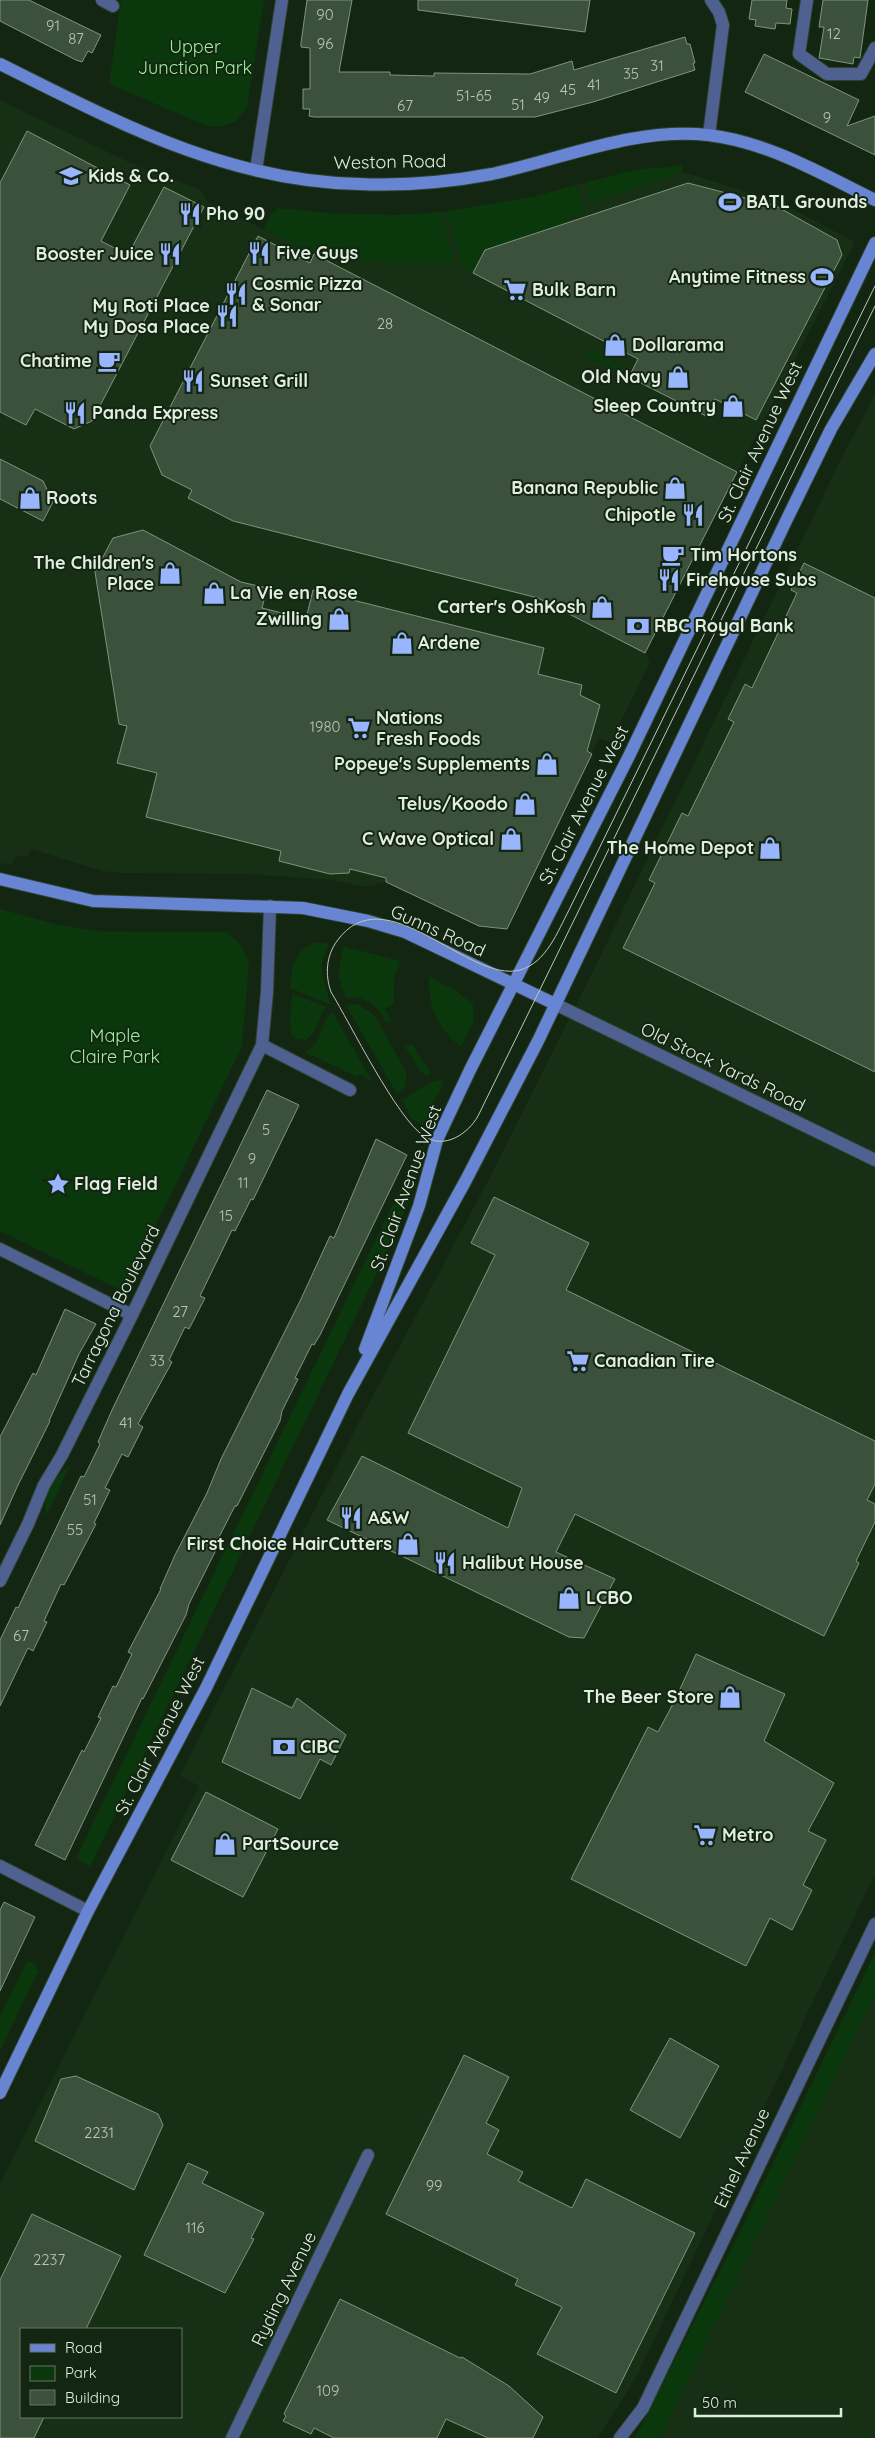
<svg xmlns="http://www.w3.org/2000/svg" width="875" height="2438" font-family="Quicksand,sans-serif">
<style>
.built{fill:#162f15;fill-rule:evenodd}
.green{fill:#0a370b}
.building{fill:#3c513b;stroke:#7e957c}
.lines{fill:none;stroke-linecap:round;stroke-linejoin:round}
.street-casing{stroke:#30422f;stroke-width:14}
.secondary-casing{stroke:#30422f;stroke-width:14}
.street{stroke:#4e6191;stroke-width:12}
.secondary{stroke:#6785d2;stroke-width:12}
.tram{stroke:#bbc9ba;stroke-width:1}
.labels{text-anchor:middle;stroke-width:4;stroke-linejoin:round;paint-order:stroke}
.number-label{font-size:15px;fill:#b8c6b7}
.park-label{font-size:18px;fill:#9bf297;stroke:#132612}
.street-label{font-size:18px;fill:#e1ede0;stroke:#132612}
.poi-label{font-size:18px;font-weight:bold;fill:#e1ede0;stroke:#132612;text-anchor:start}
</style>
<rect width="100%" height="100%" fill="#132612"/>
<path class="built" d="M 0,100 L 135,165 L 201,190 L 208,202 L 263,229 L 270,216 L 278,208 L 329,213 L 396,215 L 441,212 L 532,197 L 629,171 L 682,165 L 683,172 L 777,201 L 855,242 L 646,653 L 650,662 L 611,742 L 599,739 L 507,929 L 479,926 L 386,882 L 365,887 L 332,880 L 246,874 L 121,873 L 102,871 L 31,849 L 27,856 L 16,856 L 12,865 L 0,863 Z
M 875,394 L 875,1875 L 805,2018 L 783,2068 L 637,2376 L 598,2438 L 0,2438 L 0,2184 L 199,1786 L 180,1776 L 360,1420 L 489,1179 L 595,967 L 840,461 ZM 21,2329 L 181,2329 L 181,2417 L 21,2417 Z
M 875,1994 L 875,2438 L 660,2438 Z"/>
<path class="green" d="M 121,0 L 264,0 L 247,107 C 239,124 225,128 207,126 L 109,84 Z
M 682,165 L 683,172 L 591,203 L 585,183 L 629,171 Z
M 576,185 L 586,213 L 565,219 L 566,224 L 485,250 L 473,273 L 463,268 L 446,211 L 532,197 Z
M 278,208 L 329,213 L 396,215 L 441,212 L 456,266 L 334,260 L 332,264 L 264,229 L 270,216 Z
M 589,349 L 626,368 L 623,374 L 586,355 Z
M 0,909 L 55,924 L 94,931 L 227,932 L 243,947 L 249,964 L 242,1046 L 129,1282 L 123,1288 L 116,1288 L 0,1231 Z
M 315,942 L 329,943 L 322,963 L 322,974 L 331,1005 L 290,988 C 292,966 294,952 315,942 Z
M 343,946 L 400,961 L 394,978 L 394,1003 L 385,1009 L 393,1023 L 386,1022 C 377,1006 365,995 346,998 L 338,976 Z
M 429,976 L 458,992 L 473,1005 L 474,1020 L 461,1047 C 437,1028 428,1007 429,976 Z
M 292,994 L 327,1007 C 317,1017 318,1033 305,1040 L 296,1039 L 291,1035 L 290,1022 Z
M 357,1004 L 369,1011 L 377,1019 L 407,1074 L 405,1086 L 397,1094 L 346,1005 Z
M 332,1012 L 373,1082 L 359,1074 L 357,1077 L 305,1052 C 325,1042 318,1023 332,1012 Z
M 412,1044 L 431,1073 L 426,1076 L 421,1072 L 405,1047 Z
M 439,1080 L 444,1081 L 423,1126 L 411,1118 L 402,1100 L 431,1082 Z
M 421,1146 L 424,1147 C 415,1181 405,1214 390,1246 L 90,1867 L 76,1858 Z
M 70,1466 L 46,1516 C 43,1495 51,1478 70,1466 Z
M 875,1953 L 875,1994 L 660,2438 L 635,2438 L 744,2223 Z
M 27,1961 L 37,1965 L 35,1969 L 39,1970 L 0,2051 L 0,2016 Z"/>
<path class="building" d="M 0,0 L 29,0 L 101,35 L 92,53 L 88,51 L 82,62 L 76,60 L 0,21 Z
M 307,0 L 352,0 L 339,72 L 390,72 L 390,75 L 434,76 L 434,73 L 530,74 L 572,61 L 574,70 L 685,37 L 687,44 L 690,44 L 695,63 L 693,63 L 695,70 L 593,102 L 535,117 L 314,117 L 309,116 L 310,109 L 303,109 L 303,89 L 310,89 L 310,48 L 301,47 L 301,43 Z
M 418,0 L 590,0 L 585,32 L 418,10 Z
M 752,0 L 787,0 L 786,8 L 792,9 L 790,24 L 776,23 L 775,29 L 755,26 L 756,20 L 749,19 Z
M 823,0 L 868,0 L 860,58 L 854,57 L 853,64 L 819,58 L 824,27 L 819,27 Z
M 764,54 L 859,100 L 847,126 L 875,116 L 875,155 L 745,92 Z
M 27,131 L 130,185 L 101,241 L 128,255 L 164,187 L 204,207 L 92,421 L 74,429 L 35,409 L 26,425 L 0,412 L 0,183 Z
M 688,183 L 776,206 L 837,240 L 842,255 L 756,420 L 715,399 L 706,416 L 629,377 L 638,359 L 473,273 L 485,250 Z
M 258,236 L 310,263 L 314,254 L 737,472 L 645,653 L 538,598 L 233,521 L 188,498 L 192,490 L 162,475 L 150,446 Z
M 0,459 L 43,481 L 53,502 L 43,521 L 0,499 Z
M 143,530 L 241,582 L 267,588 L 262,608 L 306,619 L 313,590 L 544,648 L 538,674 L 582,685 L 580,695 L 600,705 L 587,751 L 592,754 L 507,929 L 479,926 L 386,882 L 386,878 L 350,869 L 349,873 L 330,874 L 279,861 L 281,851 L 146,817 L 157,773 L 117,763 L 127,726 L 119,724 L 95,572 L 113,538 Z
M 804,563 L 875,598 L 875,1072 L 623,948 L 655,883 L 649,880 L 682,813 L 688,816 L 734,722 L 728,719 L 745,684 L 752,688 L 797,593 L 791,590 Z
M 267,1090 L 299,1105 L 253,1200 L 251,1199 L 235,1231 L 232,1230 L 200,1296 L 205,1298 L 189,1329 L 185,1327 L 169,1360 L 172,1362 L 138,1424 L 143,1427 L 128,1457 L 122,1454 L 105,1488 L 110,1490 L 94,1523 L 96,1524 L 64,1585 L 61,1584 L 44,1621 L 47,1622 L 33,1651 L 28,1648 L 0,1706 L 0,1640 L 16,1607 L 18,1608 L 81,1476 L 84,1477 L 100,1444 L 98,1442 L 112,1410 Z
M 376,1139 L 407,1155 L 320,1335 L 314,1345 L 312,1344 L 295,1378 L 298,1379 L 282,1411 L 280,1421 L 237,1506 L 235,1506 L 218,1539 L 220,1540 L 216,1550 L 189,1604 L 186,1615 L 143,1699 L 142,1698 L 65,1860 L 35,1845 L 82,1750 L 84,1752 L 101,1718 L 98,1717 L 113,1686 L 116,1687 L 132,1654 L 128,1652 L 161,1589 L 160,1589 L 175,1555 L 207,1493 L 221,1459 L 301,1299 L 330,1236 L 334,1238 Z
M 494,1197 L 589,1243 L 566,1290 L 875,1441 L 875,1484 L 867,1500 L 875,1504 L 875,1522 L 856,1561 L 859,1563 L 824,1636 L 575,1514 L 556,1552 L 615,1579 L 584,1638 L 569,1637 L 327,1520 L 362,1456 L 508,1528 L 522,1488 L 408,1433 L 495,1255 L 471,1243 Z
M 65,1309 L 96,1324 L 79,1354 L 49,1421 L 50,1421 L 18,1485 L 0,1525 L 0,1437 L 33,1373 L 36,1375 Z
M 696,1654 L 785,1694 L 764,1741 L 834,1783 L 808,1831 L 826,1840 L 803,1885 L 812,1890 L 792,1930 L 770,1918 L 746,1966 L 571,1879 L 648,1727 L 658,1732 L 675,1700 Z
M 252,1688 L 292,1708 L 297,1698 L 346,1735 L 331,1765 L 320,1759 L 300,1799 L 222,1762 Z
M 206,1792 L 278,1829 L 243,1897 L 171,1860 Z
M 4,1902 L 35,1917 L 0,1991 L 0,1910 Z
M 670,2038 L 719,2066 L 680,2138 L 630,2110 Z
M 464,2055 L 509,2077 L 486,2123 L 499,2130 L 487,2154 L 523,2172 L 518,2181 L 572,2208 L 586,2179 L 695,2233 L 616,2393 L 537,2354 L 562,2307 L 515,2285 L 518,2279 L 386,2214 Z
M 76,2076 L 158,2114 L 163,2125 L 134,2190 L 35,2141 L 61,2079 Z
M 188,2163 L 208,2172 L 202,2183 L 264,2213 L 251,2238 L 254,2239 L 225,2293 L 144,2255 Z
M 32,2214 L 121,2256 L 86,2329 L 21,2329 L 21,2417 L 44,2417 L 34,2438 L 0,2438 L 0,2280 Z
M 340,2299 L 460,2358 L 462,2357 L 509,2386 L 543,2417 L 533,2438 L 488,2438 L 446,2419 L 437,2438 L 334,2438 L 314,2428 L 311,2434 L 283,2421 L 286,2416 L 284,2414 Z"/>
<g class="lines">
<defs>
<path id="street" d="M 102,0 L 113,6
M 807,0 L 799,54 L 827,74 L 861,74 L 875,48
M 709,135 L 723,25 L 719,12 L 711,0
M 256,170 L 282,0
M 555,1004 L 875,1160
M 262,1045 L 350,1090
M 0,1249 L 132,1315
M 0,1581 L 28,1524 L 44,1485 L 62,1455 L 132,1315 L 262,1045 L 267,992 L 270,906
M 0,1866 L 88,1911
M 232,2438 L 368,2155
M 620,2438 L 643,2408 L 875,1924"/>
<path id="secondary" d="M 0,64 C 117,122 225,181 359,184 C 403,186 449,182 492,174 C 563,159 634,127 708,135 C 768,142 822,174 875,200
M 0,879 L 93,901 L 303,908 L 368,921 L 405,932 L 555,1004
M 365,1349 L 419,1206 L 437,1140 L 470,1070 L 629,756 L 875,243
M 0,2093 L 88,1911 L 206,1688 L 348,1394 L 466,1180 L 538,1041 L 787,519 L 831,429 L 875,354"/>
</defs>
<use href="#street" class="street-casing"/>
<use href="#secondary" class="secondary-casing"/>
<use href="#street" class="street"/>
<use href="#secondary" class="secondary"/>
<path class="tram" d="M 875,286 L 569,910 C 558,931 546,963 520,970 C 468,984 385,874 337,941 C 326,956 325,975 331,992 C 350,1023 397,1119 424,1136 C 444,1150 468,1134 478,1116 L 875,306"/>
</g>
<defs>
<symbol id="school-bare" viewBox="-9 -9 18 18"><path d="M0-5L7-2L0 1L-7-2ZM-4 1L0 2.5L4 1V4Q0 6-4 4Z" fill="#98b5fd" stroke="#132612" stroke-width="2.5" paint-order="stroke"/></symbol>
<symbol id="stadium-bare" viewBox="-9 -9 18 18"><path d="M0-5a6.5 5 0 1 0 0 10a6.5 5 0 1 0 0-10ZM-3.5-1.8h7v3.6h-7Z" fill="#98b5fd" stroke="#132612" stroke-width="2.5" paint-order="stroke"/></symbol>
<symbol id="restaurant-bare" viewBox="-9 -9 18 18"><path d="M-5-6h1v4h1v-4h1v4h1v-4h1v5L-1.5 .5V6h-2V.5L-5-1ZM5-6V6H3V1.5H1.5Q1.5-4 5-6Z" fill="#98b5fd" stroke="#132612" stroke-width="2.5" paint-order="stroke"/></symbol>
<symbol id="supermarket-bare" viewBox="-9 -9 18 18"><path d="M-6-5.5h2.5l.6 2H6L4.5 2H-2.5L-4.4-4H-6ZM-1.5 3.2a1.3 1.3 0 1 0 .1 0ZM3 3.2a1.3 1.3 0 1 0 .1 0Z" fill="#98b5fd" stroke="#132612" stroke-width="2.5" paint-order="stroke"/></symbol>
<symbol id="shop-bare" viewBox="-9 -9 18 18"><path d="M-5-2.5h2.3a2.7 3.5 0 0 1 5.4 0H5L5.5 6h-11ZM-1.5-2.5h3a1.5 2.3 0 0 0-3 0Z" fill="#98b5fd" stroke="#132612" stroke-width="2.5" paint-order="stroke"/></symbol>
<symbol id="cafe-bare" viewBox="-9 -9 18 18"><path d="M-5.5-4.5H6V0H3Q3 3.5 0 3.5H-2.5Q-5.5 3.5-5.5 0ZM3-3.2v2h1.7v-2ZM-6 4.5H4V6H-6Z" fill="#98b5fd" stroke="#132612" stroke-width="2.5" paint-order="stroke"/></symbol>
<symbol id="bank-bare" viewBox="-9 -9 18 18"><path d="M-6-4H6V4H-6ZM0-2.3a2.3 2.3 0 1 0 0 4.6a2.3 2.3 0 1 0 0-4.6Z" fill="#98b5fd" stroke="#132612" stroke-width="2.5" paint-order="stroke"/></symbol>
<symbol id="sight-bare" viewBox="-9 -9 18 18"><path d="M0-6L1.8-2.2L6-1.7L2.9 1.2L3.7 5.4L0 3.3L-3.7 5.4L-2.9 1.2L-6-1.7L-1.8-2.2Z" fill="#98b5fd" stroke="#132612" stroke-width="2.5" paint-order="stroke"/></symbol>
</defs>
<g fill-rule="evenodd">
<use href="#school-bare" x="55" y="160" width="32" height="32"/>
<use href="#stadium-bare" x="714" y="186" width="32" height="32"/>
<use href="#restaurant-bare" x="174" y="198" width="32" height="32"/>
<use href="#restaurant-bare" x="243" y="237" width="32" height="32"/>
<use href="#restaurant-bare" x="154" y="238" width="32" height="32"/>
<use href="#stadium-bare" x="806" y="261" width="32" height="32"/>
<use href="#supermarket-bare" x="499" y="274" width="32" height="32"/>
<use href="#restaurant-bare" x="220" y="278" width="32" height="32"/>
<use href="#restaurant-bare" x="211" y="300" width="32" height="32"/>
<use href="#shop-bare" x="599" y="329" width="32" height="32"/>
<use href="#cafe-bare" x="93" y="345" width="32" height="32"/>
<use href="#shop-bare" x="662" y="361" width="32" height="32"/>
<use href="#restaurant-bare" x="177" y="365" width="32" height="32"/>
<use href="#shop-bare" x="717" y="390" width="32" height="32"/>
<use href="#restaurant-bare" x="59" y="397" width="32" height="32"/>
<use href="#shop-bare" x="659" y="472" width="32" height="32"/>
<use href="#shop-bare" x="14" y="482" width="32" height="32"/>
<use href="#restaurant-bare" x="677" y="499" width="32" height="32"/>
<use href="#cafe-bare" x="657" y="539" width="32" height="32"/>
<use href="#shop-bare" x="154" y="557" width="32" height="32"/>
<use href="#restaurant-bare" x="653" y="564" width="32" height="32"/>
<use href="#shop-bare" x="198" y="577" width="32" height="32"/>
<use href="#shop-bare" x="586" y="591" width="32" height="32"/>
<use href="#shop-bare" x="323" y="603" width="32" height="32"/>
<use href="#bank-bare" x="622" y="610" width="32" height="32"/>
<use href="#shop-bare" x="386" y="627" width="32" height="32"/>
<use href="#supermarket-bare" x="343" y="712" width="32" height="32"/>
<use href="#shop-bare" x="531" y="748" width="32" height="32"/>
<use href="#shop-bare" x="509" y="788" width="32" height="32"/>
<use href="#shop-bare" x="495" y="823" width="32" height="32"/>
<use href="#shop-bare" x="754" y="832" width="32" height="32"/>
<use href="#sight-bare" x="42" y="1168" width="32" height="32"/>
<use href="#supermarket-bare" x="562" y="1345" width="32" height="32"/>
<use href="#restaurant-bare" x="335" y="1502" width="32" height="32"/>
<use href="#shop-bare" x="392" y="1528" width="32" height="32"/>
<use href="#restaurant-bare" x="429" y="1547" width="32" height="32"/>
<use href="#shop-bare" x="553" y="1582" width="32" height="32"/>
<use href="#shop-bare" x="714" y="1681" width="32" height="32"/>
<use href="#bank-bare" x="268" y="1731" width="32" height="32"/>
<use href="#supermarket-bare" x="689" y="1819" width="32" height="32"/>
<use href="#shop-bare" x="209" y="1828" width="32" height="32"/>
</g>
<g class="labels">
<g class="number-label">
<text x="325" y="20">90</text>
<text x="53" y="31">91</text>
<text x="834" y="39">12</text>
<text x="76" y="44">87</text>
<text x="325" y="49">96</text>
<text x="657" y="71">31</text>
<text x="631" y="79">35</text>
<text x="594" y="90">41</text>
<text x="568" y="95">45</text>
<text x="474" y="101">51-65</text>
<text x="542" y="103">49</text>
<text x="518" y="110">51</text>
<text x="405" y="111">67</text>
<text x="827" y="123">9</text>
<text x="385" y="329">28</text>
<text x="325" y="732">1980</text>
<text x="266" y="1135">5</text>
<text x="252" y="1164">9</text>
<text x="243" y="1188">11</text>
<text x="226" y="1221">15</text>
<text x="180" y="1317">27</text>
<text x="157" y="1366">33</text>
<text x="126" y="1428">41</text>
<text x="90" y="1505">51</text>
<text x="75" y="1535">55</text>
<text x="21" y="1641">67</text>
<text x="99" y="2138">2231</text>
<text x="434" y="2191">99</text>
<text x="195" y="2233">116</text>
<text x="49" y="2265">2237</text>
<text x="328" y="2396">109</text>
</g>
<g class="park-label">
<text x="195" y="53">Upper<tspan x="195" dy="21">Junction Park</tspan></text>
<text x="115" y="1042">Maple<tspan x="115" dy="21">Claire Park</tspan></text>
</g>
<g class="street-label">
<text transform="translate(390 162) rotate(-1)" y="6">Weston Road</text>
<text transform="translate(760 442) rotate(-65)" y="6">St. Clair Avenue West</text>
<text transform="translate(584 805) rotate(-63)" y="6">St. Clair Avenue West</text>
<text transform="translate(438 931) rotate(24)" y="6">Gunns Road</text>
<text transform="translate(723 1067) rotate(26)" y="6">Old Stock Yards Road</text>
<text transform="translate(406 1188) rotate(-70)" y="6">St. Clair Avenue West</text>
<text transform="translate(116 1306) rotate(-64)" y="6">Tarragona Boulevard</text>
<text transform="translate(160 1736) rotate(-63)" y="6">St. Clair Avenue West</text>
<text transform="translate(742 2158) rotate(-65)" y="6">Ethel Avenue</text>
<text transform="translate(284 2289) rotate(-64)" y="6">Ryding Avenue</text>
</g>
<g class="poi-label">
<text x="88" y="182">Kids &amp; Co.</text>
<text x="746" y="208">BATL Grounds</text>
<text x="206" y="220">Pho 90</text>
<text x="276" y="259">Five Guys</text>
<text x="154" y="260" text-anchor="end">Booster Juice</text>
<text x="806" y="283" text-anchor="end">Anytime Fitness</text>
<text x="252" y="290">Cosmic Pizza<tspan x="252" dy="21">&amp; Sonar</tspan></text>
<text x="532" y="296">Bulk Barn</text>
<text x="210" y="312" text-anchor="end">My Roti Place<tspan x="210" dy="21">My Dosa Place</tspan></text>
<text x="632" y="351">Dollarama</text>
<text x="92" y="367" text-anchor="end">Chatime</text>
<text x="661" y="383" text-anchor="end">Old Navy</text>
<text x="210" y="387">Sunset Grill</text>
<text x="716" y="412" text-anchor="end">Sleep Country</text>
<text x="92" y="419">Panda Express</text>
<text x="658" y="494" text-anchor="end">Banana Republic</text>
<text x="46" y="504">Roots</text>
<text x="676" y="521" text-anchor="end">Chipotle</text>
<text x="690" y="561">Tim Hortons</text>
<text x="154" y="569" text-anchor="end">The Children's<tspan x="154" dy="21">Place</tspan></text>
<text x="686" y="586">Firehouse Subs</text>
<text x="230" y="599">La Vie en Rose</text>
<text x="586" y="613" text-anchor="end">Carter's OshKosh</text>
<text x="322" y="625" text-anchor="end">Zwilling</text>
<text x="654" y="632">RBC Royal Bank</text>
<text x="418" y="649">Ardene</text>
<text x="376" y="724">Nations<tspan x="376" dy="21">Fresh Foods</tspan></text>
<text x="530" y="770" text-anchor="end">Popeye's Supplements</text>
<text x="508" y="810" text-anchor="end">Telus/Koodo</text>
<text x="494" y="845" text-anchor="end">C Wave Optical</text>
<text x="754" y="854" text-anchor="end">The Home Depot</text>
<text x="74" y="1190">Flag Field</text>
<text x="594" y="1367">Canadian Tire</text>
<text x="368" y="1524">A&amp;W</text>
<text x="392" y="1550" text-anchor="end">First Choice HairCutters</text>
<text x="462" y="1569">Halibut House</text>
<text x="586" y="1604">LCBO</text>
<text x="714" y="1703" text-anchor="end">The Beer Store</text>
<text x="300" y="1753">CIBC</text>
<text x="722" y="1841">Metro</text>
<text x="242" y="1850">PartSource</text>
</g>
</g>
<rect x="20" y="2328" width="162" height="90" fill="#132612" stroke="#657664"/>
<rect x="30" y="2344" width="25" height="8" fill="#6785d2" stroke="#657664"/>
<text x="65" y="2353" font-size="15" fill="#e1ede0">Road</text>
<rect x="30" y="2366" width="25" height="15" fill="#0a370b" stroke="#657664"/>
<text x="65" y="2378" font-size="15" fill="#e1ede0">Park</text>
<rect x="30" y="2390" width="25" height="15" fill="#3c513b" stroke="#657664"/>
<text x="65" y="2403" font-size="15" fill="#e1ede0">Building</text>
<path d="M695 2408v8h146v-8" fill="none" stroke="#e1ede0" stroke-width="2.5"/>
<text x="702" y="2408" font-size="15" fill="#e1ede0" stroke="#132612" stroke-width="4" paint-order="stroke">50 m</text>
</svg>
